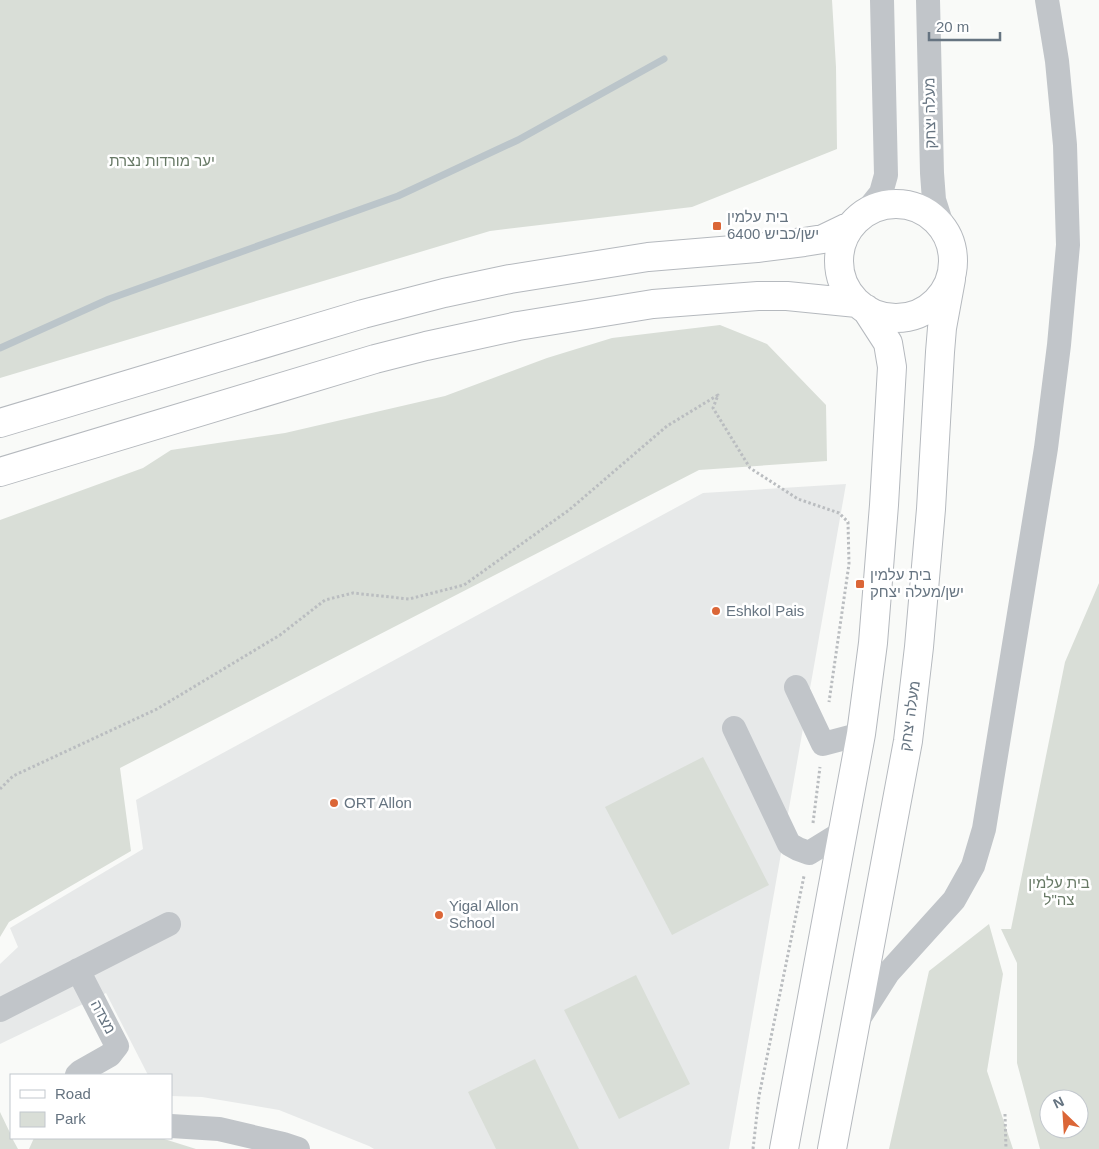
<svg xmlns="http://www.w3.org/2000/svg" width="1099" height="1149" font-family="Arial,'Noto Sans Hebrew',sans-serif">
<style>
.built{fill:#e7e9e9}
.green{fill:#d9ded7;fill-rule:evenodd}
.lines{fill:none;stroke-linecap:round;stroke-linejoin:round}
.stream{stroke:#bbc5ca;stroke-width:7}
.major-casing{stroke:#b5b9be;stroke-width:30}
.path{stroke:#babdc0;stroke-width:3;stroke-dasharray:2.5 2.5;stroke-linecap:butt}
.minor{stroke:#c1c5c9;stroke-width:24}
.major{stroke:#fff;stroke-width:28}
.poi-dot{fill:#db6637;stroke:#fff;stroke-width:2}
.labels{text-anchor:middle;stroke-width:5;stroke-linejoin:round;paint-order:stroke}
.street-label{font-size:15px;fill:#667481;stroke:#fff}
.park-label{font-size:15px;fill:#677965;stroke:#fff}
.poi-label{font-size:15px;fill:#667481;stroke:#fff;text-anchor:start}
</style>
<rect width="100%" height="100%" fill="#f9faf8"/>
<path class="built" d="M 846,484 L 729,1149 L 374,1149 L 369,1146 L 279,1110 L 202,1097 L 171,1096 L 171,1075 L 148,1075 L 106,993 L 0,1044 L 0,964 L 18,947 L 10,928 L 143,849 L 136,800 L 703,493 Z"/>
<path class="green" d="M 0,0 L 832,0 L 836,67 L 837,149 L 692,207 L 490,231 L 0,378 Z
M 720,325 L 767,344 L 826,405 L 827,461 L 699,470 L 120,768 L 131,851 L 9,922 L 0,937 L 0,520 L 143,468 L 171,450 L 285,433 L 445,396 L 547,358 L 612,338 Z
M 1099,583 L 1099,1149 L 1040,1149 L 1017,1063 L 1017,963 L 1001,929 L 1011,929 L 1065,662 ZM 1049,1099 L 1079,1099 L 1079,1129 L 1049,1129 Z
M 703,757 L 769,885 L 672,935 L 605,807 Z
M 989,924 L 1003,974 L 987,1071 L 1013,1149 L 889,1149 L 929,971 Z
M 636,975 L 690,1084 L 619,1119 L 564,1010 Z
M 535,1059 L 579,1149 L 496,1149 L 468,1092 Z
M 0,1112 L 11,1135 L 11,1138 L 12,1138 L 18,1149 L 0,1149 Z
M 34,1138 L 161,1138 L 196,1149 L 29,1149 Z"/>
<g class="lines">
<path class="stream" d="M 0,348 L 109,299 L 398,196 L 518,140 L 664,59"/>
<defs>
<path id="major" d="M839 261a57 57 0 1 1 114 0a57 57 0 1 1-114 0Z
M 0,423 L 363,314 L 444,293 L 510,279 L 648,257 L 757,248 L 804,242 L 823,239 L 850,226
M 0,472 L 375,359 L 426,346 L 518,326 L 653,304 L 758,296 L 787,296 L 857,303
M 784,1149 L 861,734 L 873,643 L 884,505 L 892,367 L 888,343 L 866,309
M 832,1149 L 908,741 L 919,647 L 931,509 L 940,352 L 942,328 L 951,279"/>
</defs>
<use href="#major" class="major-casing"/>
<path class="path" d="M 0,789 L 13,776 L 157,709 L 280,635 L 325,600 L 353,593 L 409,599 L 464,585 L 569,510 L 667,426 L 718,395 L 713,408 L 750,468 L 798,499 L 839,513 L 848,522 L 849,564 L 829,702
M 813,823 L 820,767
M 1005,1114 L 1006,1149
M 753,1149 L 759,1096 L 804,876"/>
<path class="minor" d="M 928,0 L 932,173 L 934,200 L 942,225
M 865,213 L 881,193 L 886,175 L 882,0
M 796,687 L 823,744 L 861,734
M 734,728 L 789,844 L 798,849 L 809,853 L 843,832
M 0,1010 L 169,924
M 858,1020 L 888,973 L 954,900 L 973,866 L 984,829 L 1046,448 L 1059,345 L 1068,245 L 1065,145 L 1057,61 L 1047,0
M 77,1075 L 80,1072 L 110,1055 L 117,1046 L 78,970
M 171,1126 L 219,1129 L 283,1144 L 298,1149"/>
<use href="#major" class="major"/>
</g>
<g class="poi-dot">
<rect x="712" y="221" width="10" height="10" rx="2.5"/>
<rect x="855" y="579" width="10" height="10" rx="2.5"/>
<circle cx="716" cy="611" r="5"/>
<circle cx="334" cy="803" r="5"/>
<circle cx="439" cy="915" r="5"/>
</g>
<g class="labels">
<g class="street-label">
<text transform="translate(930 113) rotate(-91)" y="5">מעלה יצחק</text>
<text transform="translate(910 716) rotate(-82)" y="5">מעלה יצחק</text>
<text transform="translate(103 1017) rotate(62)" y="5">מצדה</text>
</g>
<g class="park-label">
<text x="162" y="166">יער מורדות נצרת</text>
<text x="1059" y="888">בית עלמין<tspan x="1059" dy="17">צה"ל</tspan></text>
</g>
<g class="poi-label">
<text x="727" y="222">בית עלמין<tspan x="727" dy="17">ישן/כביש 6400</tspan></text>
<text x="870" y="580">בית עלמין<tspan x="870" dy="17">ישן/מעלה יצחק</tspan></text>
<text x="726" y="616">Eshkol Pais</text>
<text x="344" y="808">ORT Allon</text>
<text x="449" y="911">Yigal Allon<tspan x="449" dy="17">School</tspan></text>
</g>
</g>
<rect x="10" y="1074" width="162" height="65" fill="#ffffff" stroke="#c2c7cd"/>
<rect x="20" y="1090" width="25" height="8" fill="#ffffff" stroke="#c2c7cd"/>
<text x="55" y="1099" font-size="15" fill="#667481">Road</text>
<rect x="20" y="1112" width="25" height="15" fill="#d9ded7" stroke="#c2c7cd"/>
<text x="55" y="1124" font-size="15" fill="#667481">Park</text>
<g transform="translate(1064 1114) rotate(335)"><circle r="24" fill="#ffffff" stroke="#c2c7cd"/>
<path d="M0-4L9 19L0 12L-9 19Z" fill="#db6637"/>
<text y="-8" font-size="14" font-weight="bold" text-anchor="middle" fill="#667481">N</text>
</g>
<path d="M929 32v8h71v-8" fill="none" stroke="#667481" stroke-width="2.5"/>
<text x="936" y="32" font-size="15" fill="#667481" stroke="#ffffff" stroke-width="4" paint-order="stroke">20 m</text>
</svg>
